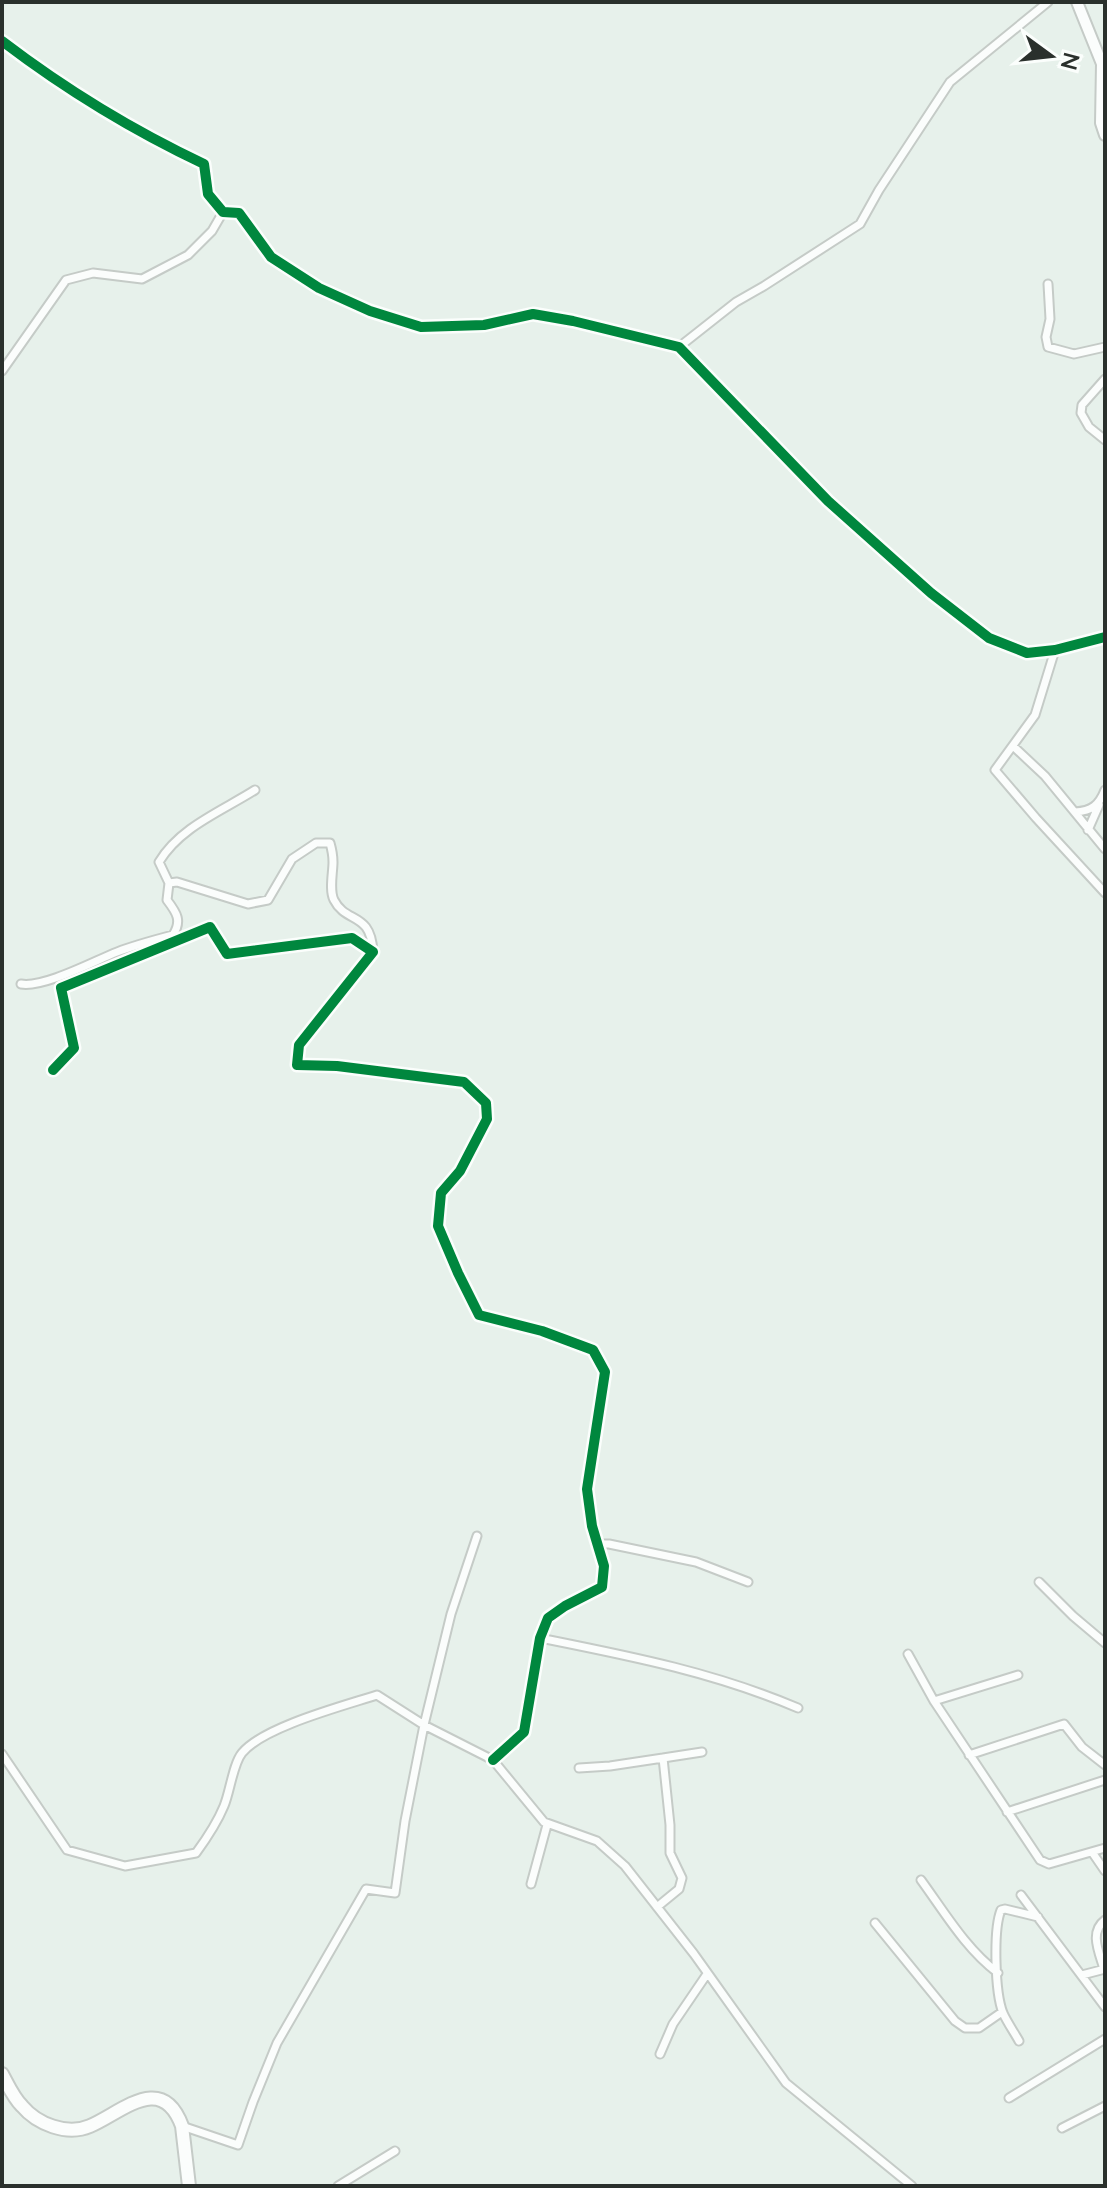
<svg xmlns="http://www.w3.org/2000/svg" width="1107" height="2188" font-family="Lato,sans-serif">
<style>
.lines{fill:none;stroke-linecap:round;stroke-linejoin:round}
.street-casing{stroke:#c5cbc7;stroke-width:11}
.secondary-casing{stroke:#c5cbc7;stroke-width:14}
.primary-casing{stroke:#c5cbc7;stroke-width:16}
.street{stroke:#fbfdfc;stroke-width:7}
.secondary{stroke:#fbfdfc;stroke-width:10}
.primary{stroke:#fbfdfc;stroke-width:12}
.cycleway-casing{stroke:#fbfefc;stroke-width:15}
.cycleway{stroke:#00873e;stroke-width:10}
</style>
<rect width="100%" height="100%" fill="#e7f1eb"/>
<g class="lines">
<defs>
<path id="street" d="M 2,41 C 65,89 132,130 204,164 L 208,194 L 223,212 L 239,213 L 271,257 L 319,288 L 370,311 L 421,327 L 484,325 L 533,314 L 573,321 L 679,347 L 828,501 L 931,593 L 989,638 L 1027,653 L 1055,650 L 1105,637
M 1048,284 L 1050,319 L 1046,337 L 1048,347 L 1074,354 L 1105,347
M 679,347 L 736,302 L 764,286 L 860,224 L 879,190 L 950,82 L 1048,2
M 2,371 L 66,280 L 93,273 L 142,279 L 188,255 L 212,231 L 223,212
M 1105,379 L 1082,405 L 1081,413 L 1089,427 L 1105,440
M 1055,650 L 1035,715 L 995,770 L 1036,818 L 1105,893
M 1013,746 L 1045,776 L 1105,849
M 1075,812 C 1092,811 1099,805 1105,790
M 1088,830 L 1099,805
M 169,883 L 159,862 C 180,827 222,811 255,790
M 21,984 C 44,988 94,961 117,952 C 135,945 154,940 173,935 C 182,921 177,913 167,900 L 169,883 L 177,882 L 248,904 L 268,900 L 292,859 L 316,843 L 330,843 C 332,850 333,856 333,862 C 333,873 329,890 334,900 C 346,924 371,911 373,952
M 53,1070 L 74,1048 L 61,988 L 210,927 L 227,954 L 352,938 L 373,952 L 299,1045 L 297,1065 L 337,1066 L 464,1082 L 486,1103 L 487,1119 L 460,1171 L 441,1193 L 438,1226 L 458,1273 L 479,1315 L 542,1331 L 593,1350 L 605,1372 L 587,1489 L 592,1526 L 604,1566 L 602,1587 L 565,1606 L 548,1618 L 540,1638 L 524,1732 L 493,1760
M 598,1544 L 609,1544 L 696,1562 L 748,1582
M 1039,1582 L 1073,1616 L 1105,1643
M 540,1638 C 630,1656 713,1672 798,1708
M 908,1654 L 934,1701 L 1040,1860 L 1049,1864 L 1105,1848
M 934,1701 L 1018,1675
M 2,1754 L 67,1850 L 125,1866 L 196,1853 C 207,1838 217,1823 224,1806 C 230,1792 233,1764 242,1753 C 263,1727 343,1706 377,1695 L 424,1725 L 493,1760 L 544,1822 L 597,1841 L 625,1866 L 694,1954 L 786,2083 L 912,2186
M 969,1755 L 1064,1724 L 1082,1747 L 1105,1765
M 579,1768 L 610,1766 L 663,1758
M 1007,1812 L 1105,1780
M 1092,1852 L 1105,1871
M 921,1880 C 945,1913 966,1949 998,1973
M 531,1884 L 547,1825
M 1021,1895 L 1105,2007
M 657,1907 L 679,1889 L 682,1878 L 670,1853 L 670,1825 L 663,1758 L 702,1752
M 875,1923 L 955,2021 L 965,2028 L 979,2028 L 1002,2012
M 1104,1969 C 1099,1952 1089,1932 1105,1920
M 1082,1975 L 1105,1969
M 1019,2041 C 1014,2032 1007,2022 1003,2013 C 995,1993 993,1930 1001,1910 L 1005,1909 L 1038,1917
M 660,2054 L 673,2024 L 707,1974
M 1009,2098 L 1105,2039
M 182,2126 L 238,2145 L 253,2102 L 277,2043 L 366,1889 L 395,1893 L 405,1821 L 424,1725 L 451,1614 L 477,1536
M 1062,2128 L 1105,2106
M 338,2186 L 395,2151"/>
<path id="secondary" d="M 1077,2 L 1102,64 L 1101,123 L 1105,135"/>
<path id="primary" d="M 2,2074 C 8,2085 13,2097 22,2106 C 37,2124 67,2136 90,2126 C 121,2113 162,2071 182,2126 L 189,2186"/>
</defs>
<use href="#street" class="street-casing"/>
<use href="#secondary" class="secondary-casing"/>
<use href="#primary" class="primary-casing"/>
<use href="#street" class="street"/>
<use href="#secondary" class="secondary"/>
<use href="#primary" class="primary"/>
<defs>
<path id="cycleway" d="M 2,41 C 65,89 132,130 204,164 L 208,194 L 223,212 L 239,213 L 271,257 L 319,288 L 370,311 L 421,327 L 484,325 L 533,314 L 573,321 L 679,347 L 828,501 L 931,593 L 989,638 L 1027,653 L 1055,650 L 1105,637
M 53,1070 L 74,1048 L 61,988 L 210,927 L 227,954 L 352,938 L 373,952 L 299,1045 L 297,1065 L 337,1066 L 464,1082 L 486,1103 L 487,1119 L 460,1171 L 441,1193 L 438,1226 L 458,1273 L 479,1315 L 542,1331 L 593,1350 L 605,1372 L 587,1489 L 592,1526 L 604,1566 L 602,1587 L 565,1606 L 548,1618 L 540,1638 L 524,1732 L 493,1760"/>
</defs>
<use href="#cycleway" class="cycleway-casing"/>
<use href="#cycleway" class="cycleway"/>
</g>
<rect width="1107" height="2188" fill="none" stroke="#2a302c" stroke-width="8"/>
<g transform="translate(1051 56) rotate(105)" stroke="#fbfefc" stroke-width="6" paint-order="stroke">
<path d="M0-6L14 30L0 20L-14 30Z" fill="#2a302c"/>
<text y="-12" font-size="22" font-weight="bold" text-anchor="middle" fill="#2a302c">N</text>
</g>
</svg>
